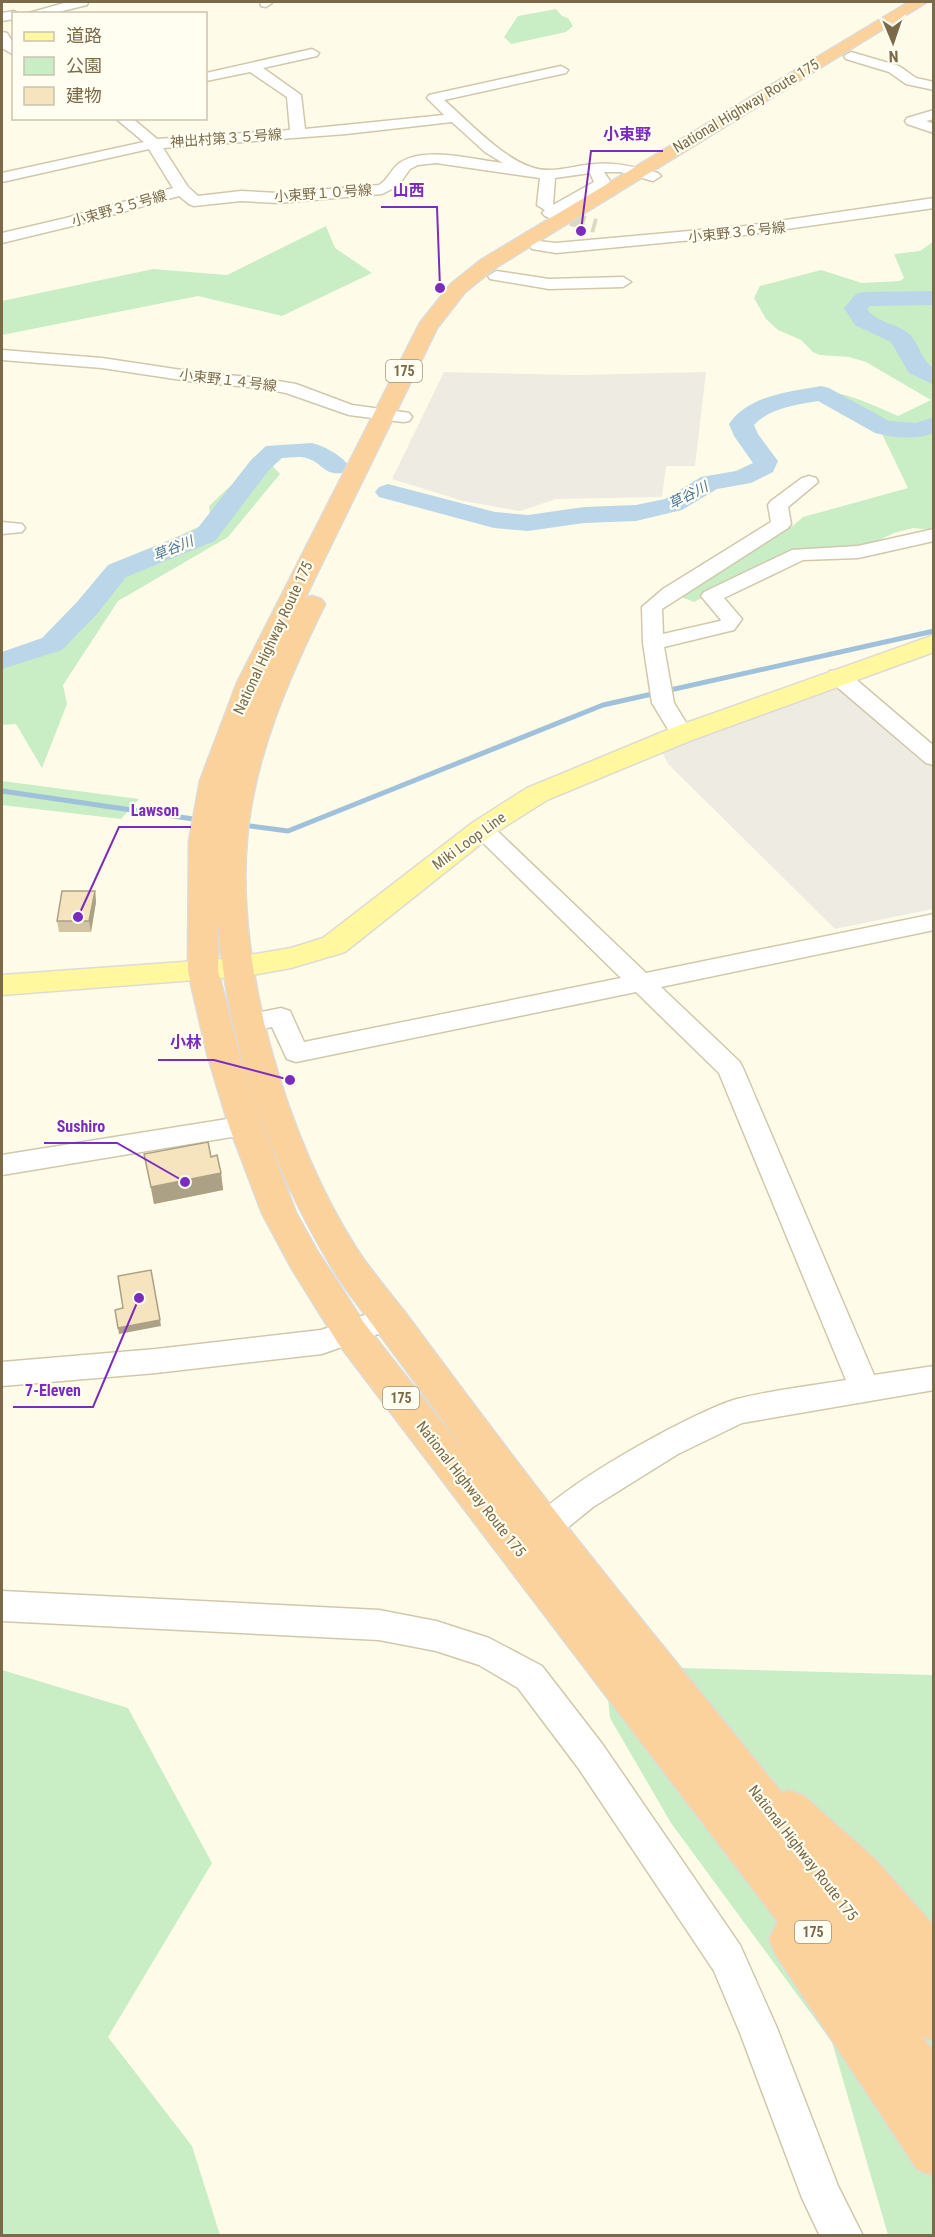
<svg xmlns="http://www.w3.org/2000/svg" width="935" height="2237" font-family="'Roboto Condensed','Noto Sans JP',sans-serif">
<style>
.industrial{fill:#eeece2}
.green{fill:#c9edc5}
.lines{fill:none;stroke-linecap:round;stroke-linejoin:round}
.stream{stroke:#a0c1dc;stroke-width:5}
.river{fill:#bbd5e9;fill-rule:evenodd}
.minor-tunnel{stroke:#ddd8c0;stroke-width:14;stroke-dasharray:14 8;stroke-linecap:butt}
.minor-casing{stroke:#d1c8ac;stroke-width:3}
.major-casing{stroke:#dfdbd4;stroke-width:3}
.highway-casing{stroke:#dfdbd4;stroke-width:3}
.minor{fill:#fff;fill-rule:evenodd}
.major{fill:#fff89e;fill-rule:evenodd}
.highway{fill:#fbd19c;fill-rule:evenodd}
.wall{fill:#d3c4a3}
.shaded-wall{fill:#aca085}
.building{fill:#f5e4be;stroke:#aca085;stroke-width:1.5}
.labels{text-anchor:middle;stroke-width:4.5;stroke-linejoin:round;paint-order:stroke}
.far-street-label{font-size:14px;fill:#7a6a4a;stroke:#fffef0}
.shield{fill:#fffef0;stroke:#a2967c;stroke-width:1.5}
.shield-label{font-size:14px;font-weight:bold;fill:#7a6a4a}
.far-water-label{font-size:14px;font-style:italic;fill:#47769e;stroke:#fffef0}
.street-label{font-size:15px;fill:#7a6a4a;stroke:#fffef0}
.leader{fill:none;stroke:#7b2cbf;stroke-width:2}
.callout-dot{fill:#7b2cbf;stroke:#fffef0;stroke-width:2}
.callout-label{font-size:16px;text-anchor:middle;font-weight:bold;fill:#7b2cbf;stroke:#fffef0;stroke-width:4.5;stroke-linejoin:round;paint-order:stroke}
</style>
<rect width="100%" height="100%" fill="#fefce8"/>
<path class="industrial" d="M 444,372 L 575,375 L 706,372 L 695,466 L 666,466 L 662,497 L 556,499 L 520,511 L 463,501 L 392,479 Z
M 839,684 L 933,761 L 933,909 L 835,929 L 668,764 L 662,752 Z"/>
<path class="green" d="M 556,9 L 562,16 L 568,18 L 573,26 L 566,32 L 511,44 L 504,37 L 518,16 Z
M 326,226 L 335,248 L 372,273 L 282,316 L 198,296 L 2,335 L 2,301 L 153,269 L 227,275 Z
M 933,242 L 933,530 L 913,528 L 894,533 L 871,544 L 861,546 L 804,549 L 694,602 L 679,596 L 794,525 L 803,517 L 908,488 L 882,434 L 806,392 C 837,387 870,404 898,416 L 931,400 L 866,362 L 849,357 L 820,355 L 813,352 L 801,340 L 778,330 L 766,319 L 754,298 L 760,286 L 821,270 L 862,283 L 900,281 L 904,278 L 894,254 L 920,251 Z
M 270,463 L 280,474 L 228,537 L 118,601 L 63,685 L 67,704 L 42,768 L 16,724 L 2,725 L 2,659 L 62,640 L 88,618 L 90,588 L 117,565 L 211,521 L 209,506 L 254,464 Z
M 2,781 L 139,799 L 121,819 L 2,805 Z
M 605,1666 L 933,1675 L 933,2235 L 888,2235 L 832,2042 L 671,1823 L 610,1718 Z
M 2,1670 L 128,1708 L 212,1863 L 108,2037 L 192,2146 L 220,2235 L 2,2235 Z"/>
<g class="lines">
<path class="stream" d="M 2,791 L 200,820
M 243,825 L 288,831 L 603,705 L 934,631"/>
<path class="river" d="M 934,291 L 934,305 L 870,306 L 867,309 C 876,323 896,323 908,333 C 920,343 920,360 934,368 L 934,385 L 909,373 L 891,342 L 855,325 L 844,308 L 856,294 L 864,292 Z
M 821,386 L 829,388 L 889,421 L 916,423 L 934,417 L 934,433 C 916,440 893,438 875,433 L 818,401 C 795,405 770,408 754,425 L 758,434 L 778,461 L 773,472 L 751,483 L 717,489 L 682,510 L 636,521 L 584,523 L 528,531 L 494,528 L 379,497 L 375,492 L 379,487 L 388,484 L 495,512 L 528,515 L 584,507 L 636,505 L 665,499 L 701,477 L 736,471 L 753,463 L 734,436 L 729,424 C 749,395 789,392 821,386 Z
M 312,443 C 325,446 342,456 350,467 L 346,472 C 324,478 323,462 306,458 C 300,456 289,458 282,458 L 269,470 L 215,541 L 126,577 L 97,614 L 62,650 L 2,669 L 2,652 L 42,638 L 77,602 L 108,565 L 197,529 L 251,460 L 266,446 Z"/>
<path class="minor-tunnel" d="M 550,213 L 596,226"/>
<defs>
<path id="minor" d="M 68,2 L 88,2 L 87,5 L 50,14 L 25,14 Z
M 260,2 L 272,2 L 272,3 L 266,7 L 261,6 Z
M 14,11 L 19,14 L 14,14 L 14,19 L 2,21 L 2,13 Z
M 2,32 L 7,33 L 14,44 L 14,55 L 2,48 Z
M 312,49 L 319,53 L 317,56 L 263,68 L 301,95 L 305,129 L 444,115 L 427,98 L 429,95 L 561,66 L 568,70 L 566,73 L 444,100 C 468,121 501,157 531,167 C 552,175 574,165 595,164 C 617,162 637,168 658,173 L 661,176 L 653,181 L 620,172 L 604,172 L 610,181 L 604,188 L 550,218 L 545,216 L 542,213 L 545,210 L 537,205 L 540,178 L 436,163 L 418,165 L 410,169 L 398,186 L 382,194 L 278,203 L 241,201 L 194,206 L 189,204 L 179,196 L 76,225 L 2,243 L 2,233 L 66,218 L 173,188 L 149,149 L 2,182 L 2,173 L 144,142 L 115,118 L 132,118 L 157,139 L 290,130 L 287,97 L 250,72 L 206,81 L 206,73 ZM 452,122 L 485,152 L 503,163 C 475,160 426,146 401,162 C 391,168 389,179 379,185 L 278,193 L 241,191 L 198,196 L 188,187 L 163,148 L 346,134 ZM 590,173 L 594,182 L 553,205 L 555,178 Z
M 851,52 L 899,66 L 916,78 L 934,82 L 934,90 L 906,84 L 889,72 L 846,59 L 844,56 Z
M 934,110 L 934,119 L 926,121 L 934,124 L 934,133 L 907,124 L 905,121 L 907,118 Z
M 934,198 L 934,208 L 745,235 L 556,253 L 532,249 L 530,246 L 538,241 L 556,243 L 745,226 Z
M 496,271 L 549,279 L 623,277 L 631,282 L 623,287 L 549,289 L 490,279 L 488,276 Z
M 2,350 L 102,358 L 195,372 L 260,378 L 296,384 L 352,405 L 403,412 L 409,413 L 412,417 L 409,421 L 403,422 L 349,415 L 286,393 L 260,388 L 195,382 L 102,368 L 2,360 Z
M 809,476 L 816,478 L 818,482 L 788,507 L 791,524 L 788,528 L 662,609 L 663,634 L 720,621 L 721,620 L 701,596 L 704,592 L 792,550 L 858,546 L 934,529 L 934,541 L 858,558 L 803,560 L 724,598 L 742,619 L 734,630 L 664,647 L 674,703 L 693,734 L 690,739 L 682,741 L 674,739 L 652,703 L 643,643 L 642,607 L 663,589 L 771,522 L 768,505 L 771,501 L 802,478 Z
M 2,522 L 22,524 L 25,528 L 22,532 L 2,534 Z
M 838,670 L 846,671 L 934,746 L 934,765 L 926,763 L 830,681 L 827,676 L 830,671 Z
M 482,822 L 490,824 L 646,973 L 934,914 L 934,930 L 661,987 L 739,1061 L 743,1068 L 874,1375 L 934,1366 L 934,1390 L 742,1423 L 678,1454 L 593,1507 L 555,1538 L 544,1542 L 533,1538 L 528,1528 C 545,1493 696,1410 737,1399 C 772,1390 810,1386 846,1380 L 719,1073 L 636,992 L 296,1062 L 287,1059 L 272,1027 L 251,1031 L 242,1028 L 238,1022 L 242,1016 L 281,1008 L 290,1011 L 304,1042 L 621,978 L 474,834 L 470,829 L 474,824 Z
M 246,1116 L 256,1119 L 260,1126 L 256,1133 L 2,1175 L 2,1155 Z
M 388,1307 L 398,1311 L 403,1319 L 398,1327 L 322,1354 L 156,1373 L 2,1386 L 2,1362 L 156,1349 L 321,1330 Z
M 2,1591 L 379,1610 L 436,1621 L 489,1638 L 542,1666 L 603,1745 L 740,1945 L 777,2028 L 838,2186 L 863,2236 L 820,2236 L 802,2198 L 740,2033 L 714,1971 L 579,1769 L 518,1688 L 479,1665 L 436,1651 L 379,1640 L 2,1621 Z"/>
<path id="major" d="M 934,635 L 934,652 L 692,740 L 547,800 L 492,835 L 345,952 L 291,968 L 247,976 L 2,995 L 2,975 L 225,959 L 291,948 L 323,938 L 472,823 L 527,788 L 672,728 Z"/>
<path id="highway" d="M 909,2 L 927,2 L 495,268 L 465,292 L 437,328 L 305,598 L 312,596 L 321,599 L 325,604 C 289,677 254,756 247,838 C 235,967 288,1143 358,1251 C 372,1272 388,1291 404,1311 C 435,1353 467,1396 499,1438 C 590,1559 687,1675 782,1793 L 789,1790 L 804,1796 L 875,1859 L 934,1926 L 934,2041 L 921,2036 L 934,2052 L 934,2176 L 917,2169 L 776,1955 L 769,1939 L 778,1922 L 338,1343 L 292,1269 L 262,1213 L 229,1126 L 207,1053 L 188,971 L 189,841 L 200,781 L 237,683 L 420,323 L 451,284 L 481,260 ZM 218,922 C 227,1043 270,1165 333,1269 C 346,1291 363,1311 378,1332 C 408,1372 437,1412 466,1453 L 364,1323 L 316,1249 L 296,1213 L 263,1126 L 239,1053 L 218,971 Z"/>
</defs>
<use href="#minor" class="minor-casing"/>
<use href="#major" class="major-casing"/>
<use href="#highway" class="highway-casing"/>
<use href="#minor" class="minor"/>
<use href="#major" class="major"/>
<use href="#highway" class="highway"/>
</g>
<path class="wall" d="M 95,891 L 96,902 L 91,932 L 59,932 L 57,921 Z
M 144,1154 L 211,1157 L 221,1173 L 223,1190 L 154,1204 Z"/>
<path class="shaded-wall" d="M 95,891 L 96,902 L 91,932 L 89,921 Z
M 221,1173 L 223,1190 L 154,1204 L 151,1187 Z
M 160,1320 L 161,1326 L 119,1334 L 118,1328 Z"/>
<path class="building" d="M 62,891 L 95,891 L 89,921 L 57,921 Z
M 208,1142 L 211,1157 L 217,1155 L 221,1173 L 151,1187 L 144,1154 Z
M 151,1270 L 160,1320 L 118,1328 L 115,1310 L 123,1308 L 118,1276 Z"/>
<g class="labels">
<g class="far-street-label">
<text transform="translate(226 138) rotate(-4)" y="5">神出村第３５号線</text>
<text transform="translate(323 193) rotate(-4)" y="5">小束野１０号線</text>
<text transform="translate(119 208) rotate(-16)" y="5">小束野３５号線</text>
<text transform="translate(737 232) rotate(-6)" y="5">小束野３６号線</text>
<text transform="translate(228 380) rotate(7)" y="5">小束野１４号線</text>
</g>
<g class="shield">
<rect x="386" y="360" width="36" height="22" rx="4.5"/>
<rect x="383" y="1387" width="36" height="22" rx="4.5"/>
<rect x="795" y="1921" width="36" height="22" rx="4.5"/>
</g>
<g class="shield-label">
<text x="404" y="376">175</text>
<text x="401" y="1403">175</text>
<text x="813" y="1937">175</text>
</g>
<g class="far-water-label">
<text transform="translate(688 495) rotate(-27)" y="5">草谷川</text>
<text transform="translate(173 548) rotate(-22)" y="5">草谷川</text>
</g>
<g class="street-label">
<text transform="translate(746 106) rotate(-31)" y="5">National Highway Route 175</text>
<text transform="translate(273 638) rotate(-65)" y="5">National Highway Route 175</text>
<text transform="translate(469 841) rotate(-36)" y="5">Miki Loop Line</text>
<text transform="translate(471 1489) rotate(52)" y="5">National Highway Route 175</text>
<text transform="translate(803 1853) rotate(52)" y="5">National Highway Route 175</text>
</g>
</g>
<path class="leader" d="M581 231L591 151H663M440 288L437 207H381M78 917L119 827H191M290 1080L214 1060H158M185 1182L117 1143H44M139 1298L93 1407H13"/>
<g class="callout-dot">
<circle cx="581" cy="231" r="6"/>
<circle cx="440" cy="288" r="6"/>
<circle cx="78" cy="917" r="6"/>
<circle cx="290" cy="1080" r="6"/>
<circle cx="185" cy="1182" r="6"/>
<circle cx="139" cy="1298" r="6"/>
</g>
<g class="callout-label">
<text x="627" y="140">小束野</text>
<text x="409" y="196">山西</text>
<text x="155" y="816">Lawson</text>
<text x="186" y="1048">小林</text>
<text x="81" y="1132">Sushiro</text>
<text x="53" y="1396">7-Eleven</text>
</g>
<rect width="935" height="2237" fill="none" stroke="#7a6a4a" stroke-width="6"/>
<rect x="12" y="12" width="195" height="108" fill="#fffef0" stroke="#cac3ae" stroke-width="1.5"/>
<rect x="24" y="32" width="30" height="9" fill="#fff89e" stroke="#cac3ae" stroke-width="1.5"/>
<text x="66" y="42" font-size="18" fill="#7a6a4a">道路</text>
<rect x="24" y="57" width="30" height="18" fill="#c9edc5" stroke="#cac3ae" stroke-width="1.5"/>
<text x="66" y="72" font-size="18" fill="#7a6a4a">公園</text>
<rect x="24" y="87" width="30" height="18" fill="#f5e4be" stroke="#cac3ae" stroke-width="1.5"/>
<text x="66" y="102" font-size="18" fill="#7a6a4a">建物</text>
<g transform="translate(893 42) rotate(178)" stroke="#fffef0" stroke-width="4.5" paint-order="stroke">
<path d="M0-4.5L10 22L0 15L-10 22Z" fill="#7a6a4a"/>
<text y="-9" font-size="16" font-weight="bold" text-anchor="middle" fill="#7a6a4a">N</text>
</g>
</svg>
